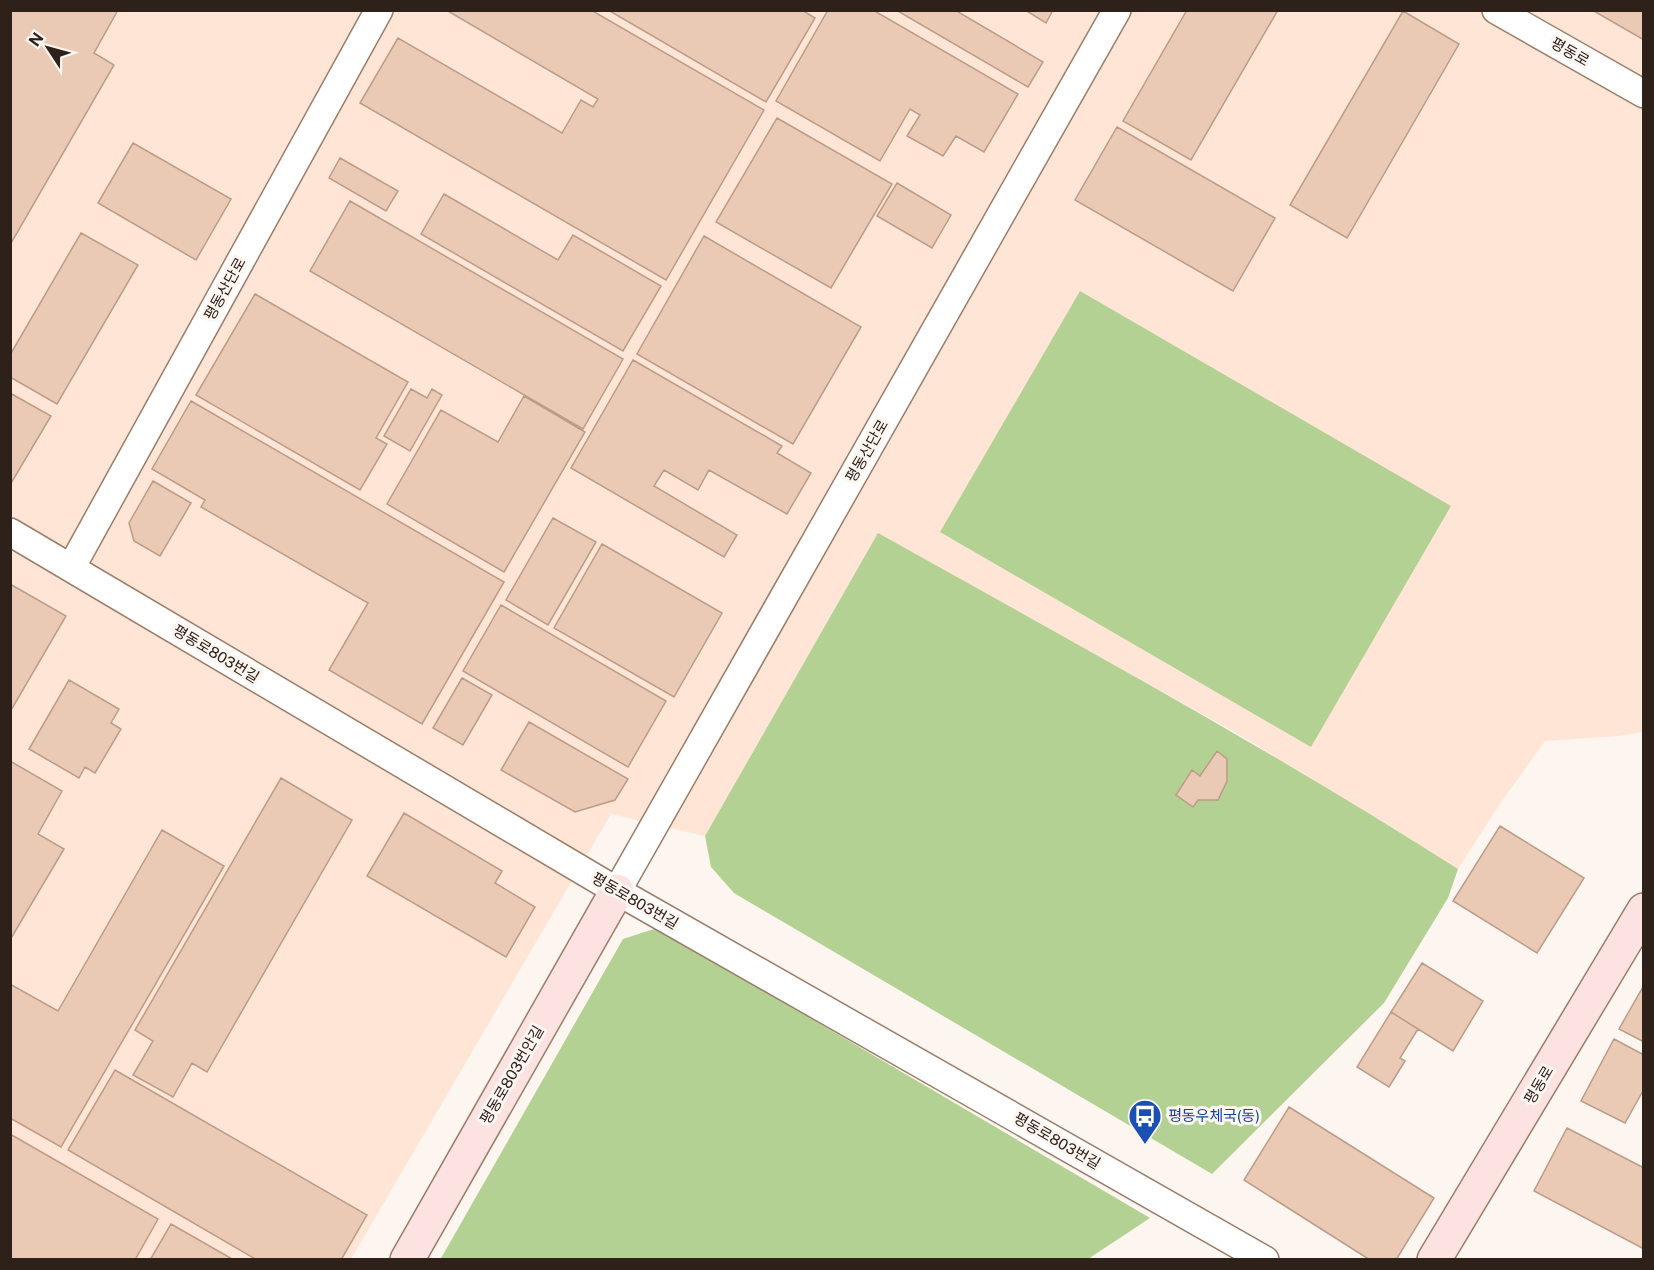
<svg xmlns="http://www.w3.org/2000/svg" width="1654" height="1270" font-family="'Public Sans','Noto Sans KR',sans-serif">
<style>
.built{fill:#fee5d5}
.park{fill:#b4d194}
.building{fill:#ebcab5;stroke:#bc9c88;stroke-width:1.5}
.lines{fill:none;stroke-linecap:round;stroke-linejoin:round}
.street-casing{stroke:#9b7d69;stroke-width:30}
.secondary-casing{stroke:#9b7d69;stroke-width:36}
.street{stroke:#fff;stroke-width:27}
.secondary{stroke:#fde2e2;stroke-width:33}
.labels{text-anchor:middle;stroke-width:6;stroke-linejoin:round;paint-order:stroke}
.street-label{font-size:15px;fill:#2d2119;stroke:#fcf5f0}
.transit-label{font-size:15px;fill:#164399;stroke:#fcf5f0;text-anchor:start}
</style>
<rect width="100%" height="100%" fill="#fcf5f0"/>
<path class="built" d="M 10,11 L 1643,11 L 1643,732 L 1619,736 L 1545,741 L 1499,805 L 1458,869 L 1391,827 L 1236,733 L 878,534 L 705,836 L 611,814 L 351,1259 L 11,1259 Z"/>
<path class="park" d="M 1080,291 L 1451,506 L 1311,747 L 940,532 Z
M 878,533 C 1073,642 1270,749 1458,869 L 1448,898 L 1384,1003 L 1212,1174 L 734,893 L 711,867 L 705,836 Z
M 657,928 L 1150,1218 L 1088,1259 L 440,1260 L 623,939 Z"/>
<path class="building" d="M 10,10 L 118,10 L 94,53 L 114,65 L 10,245 Z
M 446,10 L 591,10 L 764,110 L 666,280 L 360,103 L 398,38 L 562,133 L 581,100 L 593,107 L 598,99 Z
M 608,10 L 802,10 L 815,18 L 766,102 Z
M 828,10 L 873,10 L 1018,94 L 984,152 L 956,136 L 943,156 L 907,136 L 920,115 L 910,109 L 880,161 L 776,101 Z
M 896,10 L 955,10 L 1043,62 L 1028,87 Z
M 1025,10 L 1053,10 L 1046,23 Z
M 1187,10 L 1278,10 L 1191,160 L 1123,121 Z
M 1592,10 L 1644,10 L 1644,40 Z
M 1403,11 L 1459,44 L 1347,238 L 1290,205 Z
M 777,118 L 892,184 L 831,288 L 716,222 Z
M 1117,127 L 1275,218 L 1233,291 L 1075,200 Z
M 133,143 L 231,199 L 196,260 L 98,203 Z
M 340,158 L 398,191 L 386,211 L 329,178 Z
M 897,183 L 951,215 L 932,248 L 877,216 Z
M 444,194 L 558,260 L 573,235 L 661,286 L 623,351 L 421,234 Z
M 350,201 L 623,359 L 583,429 L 310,271 Z
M 81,233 L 138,265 L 57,404 L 10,377 L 10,355 Z
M 704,236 L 861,327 L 793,444 L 637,354 Z
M 255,294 L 408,382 L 376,438 L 387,444 L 360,490 L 196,395 Z
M 633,360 L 782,446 L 777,453 L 811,473 L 787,514 L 709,470 L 698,490 L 664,470 L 654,486 L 737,535 L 724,557 L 571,468 Z
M 411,389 L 427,398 L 432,389 L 442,395 L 410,451 L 384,436 Z
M 10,393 L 51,416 L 10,485 Z
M 524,396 L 585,432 L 504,572 L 387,504 L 441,410 L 498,442 Z
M 191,401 L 504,582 L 422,724 L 329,670 L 368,603 L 201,507 L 205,500 L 152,469 Z
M 153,481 L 191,503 L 160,556 L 134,541 L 129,523 Z
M 553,518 L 596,542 L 548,625 L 506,600 Z
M 602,544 L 722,613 L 674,697 L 554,628 Z
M 10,584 L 66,616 L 10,712 Z
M 501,605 L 666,701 L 628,767 L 463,671 Z
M 462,678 L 492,695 L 463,745 L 433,728 Z
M 69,680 L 119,709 L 111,723 L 121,729 L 95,773 L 85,767 L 79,778 L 29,749 Z
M 529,722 L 628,779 L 615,800 L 575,812 L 501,770 Z
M 1217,751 L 1227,759 L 1227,781 L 1218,800 L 1198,800 L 1193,807 L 1176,795 L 1192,770 L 1200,776 Z
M 10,761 L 62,791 L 38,834 L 64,849 L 10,940 Z
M 281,778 L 352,820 L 207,1072 L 192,1063 L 173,1097 L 133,1075 L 153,1041 L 135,1030 Z
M 404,813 L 502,871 L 495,883 L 535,907 L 506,957 L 367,876 Z
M 1500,826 L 1584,878 L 1537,953 L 1453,901 Z
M 162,830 L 224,866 L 61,1147 L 10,1118 L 10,984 L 58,1011 Z
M 1422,963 L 1483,1001 L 1453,1051 L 1391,1012 Z
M 1644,985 L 1644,1042 L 1619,1029 Z
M 1391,1012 L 1418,1029 L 1400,1058 L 1405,1061 L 1389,1087 L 1357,1067 Z
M 1614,1039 L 1644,1055 L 1644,1089 L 1625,1123 L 1581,1101 Z
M 115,1070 L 367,1215 L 341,1260 L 257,1260 L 68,1150 Z
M 1289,1107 L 1434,1198 L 1396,1260 L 1370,1260 L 1244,1180 Z
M 1567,1128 L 1644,1168 L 1644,1249 L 1534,1191 Z
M 10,1134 L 158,1219 L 135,1260 L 10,1260 Z
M 171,1224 L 234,1260 L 150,1260 Z"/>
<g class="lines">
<defs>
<path id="street" d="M 1496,10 L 1644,94
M 10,532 L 617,891 L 1265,1260
M 71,568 L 379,10
M 617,891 L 1117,10"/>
<path id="secondary" d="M 407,1260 L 617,891
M 1434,1260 L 1644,910"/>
</defs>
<use href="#street" class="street-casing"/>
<use href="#secondary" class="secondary-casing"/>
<use href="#street" class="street"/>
<use href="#secondary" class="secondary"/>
</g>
<defs>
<symbol id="bus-pin" viewBox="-11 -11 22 30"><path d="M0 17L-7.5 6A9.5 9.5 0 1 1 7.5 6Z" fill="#1a4fb4" stroke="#fcf5f0"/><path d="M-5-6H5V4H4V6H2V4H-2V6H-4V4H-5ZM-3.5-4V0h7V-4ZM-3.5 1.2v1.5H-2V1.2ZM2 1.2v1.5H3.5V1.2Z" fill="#fff"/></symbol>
</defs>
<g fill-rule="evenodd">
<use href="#bus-pin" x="1126" y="1097" width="38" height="52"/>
</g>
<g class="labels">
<g class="street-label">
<text transform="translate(1570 52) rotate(30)" y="5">평동로</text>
<text transform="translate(225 289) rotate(-61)" y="5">평동산단로</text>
<text transform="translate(867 451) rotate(-60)" y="5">평동산단로</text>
<text transform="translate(216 654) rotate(31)" y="5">평동로803번길</text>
<text transform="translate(635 901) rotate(30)" y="5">평동로803번길</text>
<text transform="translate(512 1075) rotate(-60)" y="5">평동로803번안길</text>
<text transform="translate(1539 1085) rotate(-59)" y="5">평동로</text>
<text transform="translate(1057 1141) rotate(30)" y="5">평동로803번길</text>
</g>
<g class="transit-label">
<text x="1168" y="1121">평동우체국(동)</text>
</g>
</g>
<rect width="1654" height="1270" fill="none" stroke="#2d2119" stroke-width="24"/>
<g transform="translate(48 48) rotate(306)" stroke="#fcf5f0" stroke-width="4.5" paint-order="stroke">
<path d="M0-4.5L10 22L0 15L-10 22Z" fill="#2d2119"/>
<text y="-9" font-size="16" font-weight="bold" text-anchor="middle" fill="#2d2119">N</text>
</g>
</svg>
